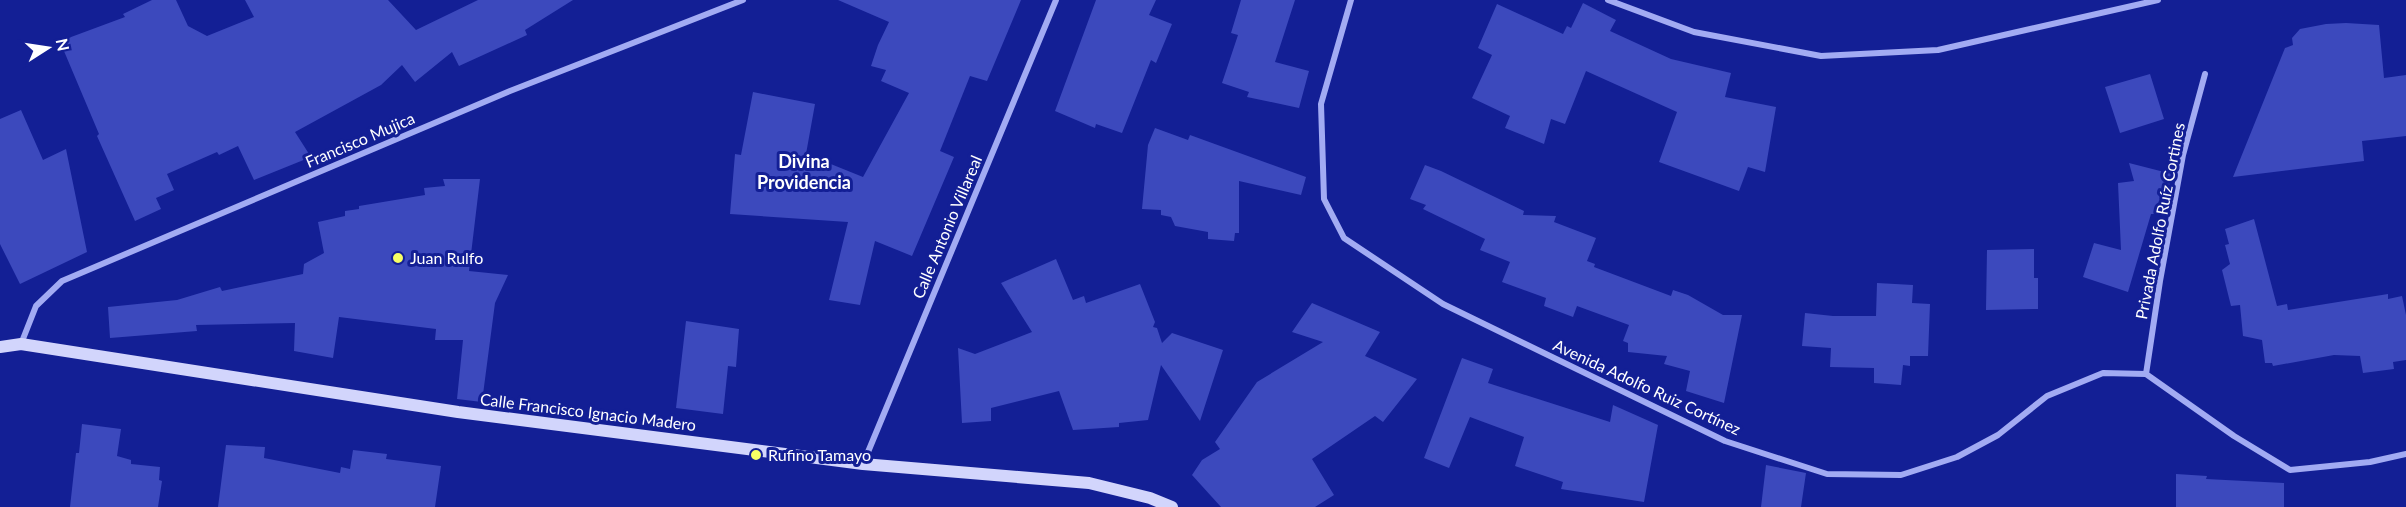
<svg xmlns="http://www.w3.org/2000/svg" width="2406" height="507" font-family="Lato,sans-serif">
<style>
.building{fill:#3c49bd}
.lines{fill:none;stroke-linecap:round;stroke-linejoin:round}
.street{stroke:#a2abf3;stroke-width:6}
.secondary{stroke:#d2d5fc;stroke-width:12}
.poi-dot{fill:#f7ff64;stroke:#131f95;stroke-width:2}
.labels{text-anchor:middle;stroke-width:6;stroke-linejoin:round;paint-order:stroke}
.street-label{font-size:16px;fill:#fff;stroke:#131f95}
.poi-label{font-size:16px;fill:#fff;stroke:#131f95;text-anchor:start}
.neighbourhood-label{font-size:18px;font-weight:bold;fill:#fff;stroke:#131f95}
</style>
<rect width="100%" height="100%" fill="#131f95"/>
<path class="building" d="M 152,0 L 176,0 L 188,26 L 207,36 L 254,17 L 245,0 L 388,0 L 416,30 L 478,0 L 573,0 L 525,30 L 527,35 L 459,66 L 452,52 L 415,82 L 402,65 L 381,85 L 295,132 L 311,157 L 254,180 L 238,146 L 219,155 L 217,152 L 167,174 L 174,190 L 156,198 L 161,209 L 135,221 L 97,136 L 99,134 L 61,44 L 63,43 L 63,40 L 125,17 L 123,14 Z
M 838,0 L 1021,0 L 987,81 L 970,76 L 940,151 L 954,157 L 912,256 L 875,241 L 860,305 L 829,300 L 848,222 L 730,214 L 735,154 L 741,155 L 753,92 L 815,104 L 806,154 L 863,177 L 909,93 L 881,81 L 886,70 L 871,66 L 878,45 L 889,22 Z
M 1096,0 L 1156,0 L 1149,15 L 1172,24 L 1156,63 L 1151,60 L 1122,133 L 1096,124 L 1095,128 L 1055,111 Z
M 1241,0 L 1295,0 L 1275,62 L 1309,71 L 1299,108 L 1247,97 L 1249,92 L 1222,83 L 1238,35 L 1231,33 Z
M 1583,3 L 1616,20 L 1610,31 L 1671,59 L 1731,73 L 1725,97 L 1776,107 L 1765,172 L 1748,167 L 1739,191 L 1659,162 L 1677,112 L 1586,71 L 1565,124 L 1551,119 L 1544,144 L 1505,128 L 1510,116 L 1472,98 L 1492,55 L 1478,48 L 1497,4 L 1563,34 L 1567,26 L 1571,28 Z
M 2346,23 L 2379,25 L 2384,78 L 2406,75 L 2406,136 L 2362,141 L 2364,161 L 2233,177 L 2285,48 L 2293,45 L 2292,38 L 2300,29 L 2326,24 Z
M 2150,74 L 2164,119 L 2120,133 L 2105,87 Z
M 21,110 L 43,160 L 66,149 L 87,252 L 20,284 L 0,244 L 0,119 Z
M 1155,128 L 1188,140 L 1190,135 L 1306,177 L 1301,195 L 1239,181 L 1239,233 L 1235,233 L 1234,241 L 1208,239 L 1208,232 L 1175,226 L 1171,217 L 1161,215 L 1161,210 L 1142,209 L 1148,145 Z
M 2129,163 L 2172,174 L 2164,210 L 2154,210 L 2155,214 L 2151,214 L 2128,292 L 2083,277 L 2094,243 L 2121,250 L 2118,183 L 2134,181 Z
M 1425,165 L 1441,171 L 1524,211 L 1523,215 L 1556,216 L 1554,222 L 1596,238 L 1587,261 L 1595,264 L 1594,267 L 1671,296 L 1673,290 L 1688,295 L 1723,315 L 1742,315 L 1724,403 L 1686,391 L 1690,371 L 1664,364 L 1667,356 L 1628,352 L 1628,343 L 1623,341 L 1629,325 L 1577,306 L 1573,317 L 1544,306 L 1546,298 L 1502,282 L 1510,262 L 1480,250 L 1485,239 L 1423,209 L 1426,205 L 1410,199 Z
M 443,179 L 480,179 L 469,271 L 508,275 L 495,303 L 482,402 L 457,399 L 463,340 L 435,340 L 436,329 L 339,317 L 333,358 L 294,351 L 295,323 L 196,325 L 197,331 L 110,338 L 108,307 L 177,300 L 220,287 L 222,291 L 303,274 L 304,264 L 324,253 L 318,222 L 345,216 L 345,211 L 359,209 L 359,206 L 425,195 L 424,188 L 445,186 Z
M 2254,219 L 2277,306 L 2287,304 L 2288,310 L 2388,294 L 2388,299 L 2402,296 L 2406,315 L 2406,360 L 2393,362 L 2394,369 L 2363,373 L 2360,356 L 2334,355 L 2273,366 L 2272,363 L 2265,363 L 2262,340 L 2243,336 L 2240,305 L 2231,306 L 2222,270 L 2230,264 L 2225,245 L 2229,244 L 2225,229 Z
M 2034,249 L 2034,278 L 2038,278 L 2038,309 L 1986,310 L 1987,250 Z
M 1056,259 L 1073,300 L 1084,296 L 1086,303 L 1140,284 L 1155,322 L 1153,327 L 1157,328 L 1162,343 L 1172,333 L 1223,350 L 1200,421 L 1161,365 L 1148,420 L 1119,423 L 1119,427 L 1073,430 L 1059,391 L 991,408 L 991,421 L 962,423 L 958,348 L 975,354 L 1032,332 L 1001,283 Z
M 1877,283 L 1913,285 L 1912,303 L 1930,304 L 1928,356 L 1910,356 L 1910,366 L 1903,365 L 1901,385 L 1874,383 L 1874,368 L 1830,367 L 1831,348 L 1802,346 L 1805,313 L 1833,316 L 1876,316 Z
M 1312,303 L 1380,332 L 1365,356 L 1417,379 L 1383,422 L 1375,416 L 1312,459 L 1334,495 L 1315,507 L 1221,507 L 1192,475 L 1202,460 L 1220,449 L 1215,442 L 1257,382 L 1323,342 L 1292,332 Z
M 686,321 L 739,329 L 736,367 L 728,366 L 723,414 L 676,408 Z
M 1462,358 L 1493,369 L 1488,383 L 1610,422 L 1613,405 L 1658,425 L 1644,502 L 1561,489 L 1563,482 L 1515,466 L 1524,437 L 1470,417 L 1449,468 L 1424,458 Z
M 82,424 L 121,429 L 117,456 L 131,460 L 131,464 L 160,467 L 159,480 L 162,481 L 158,507 L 70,507 L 76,453 L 79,453 Z
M 226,445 L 265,447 L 264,458 L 340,473 L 341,467 L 350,469 L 353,450 L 387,454 L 386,459 L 441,466 L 435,507 L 218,507 Z
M 1766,465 L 1806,473 L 1801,507 L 1761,507 Z
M 2176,474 L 2207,476 L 2206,479 L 2284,483 L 2284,507 L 2176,507 Z"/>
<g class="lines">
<path class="street" d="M 1351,0 L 1321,104 L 1324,199 L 1344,238 L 1443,304 L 1725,441 L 1827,474 L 1901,475 L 1957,457 L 1998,435 L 2047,396 L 2103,373 L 2146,374 L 2234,436 L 2290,470 L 2370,462 L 2406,454
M 1608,0 L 1694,32 L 1821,56 L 1938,50 L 2158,0
M 21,344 L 36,306 L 62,281 L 510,91 L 743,0
M 2146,374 L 2160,281 L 2183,155 L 2205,74
M 863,464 L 1056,0"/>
<path class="secondary" d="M 0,347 L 21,344 L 458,412 L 863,464 L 1089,483 L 1150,498 L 1172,507"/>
</g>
<g class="poi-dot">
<circle cx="398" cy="258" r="6"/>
<circle cx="756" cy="455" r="6"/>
</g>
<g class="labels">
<g class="street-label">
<text transform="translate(360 140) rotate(-23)" y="6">Francisco Mujica</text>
<text transform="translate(2160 221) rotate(-79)" y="6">Privada Adolfo Ruíz Cortines</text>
<text transform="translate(947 227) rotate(-67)" y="6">Calle Antonio Villareal</text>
<text transform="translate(1647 387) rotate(25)" y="6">Avenida Adolfo Ruiz Cortínez</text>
<text transform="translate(588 412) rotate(7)" y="6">Calle Francisco Ignacio Madero</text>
</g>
<g class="poi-label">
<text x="410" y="264">Juan Rulfo</text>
<text x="768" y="461">Rufino Tamayo</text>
</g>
<g class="neighbourhood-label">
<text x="804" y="168">Divina<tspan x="804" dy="21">Providencia</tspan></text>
</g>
</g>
<g transform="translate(48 48) rotate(78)" stroke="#131f95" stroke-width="4.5" paint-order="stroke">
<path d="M0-4.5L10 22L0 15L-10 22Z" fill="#ffffff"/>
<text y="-9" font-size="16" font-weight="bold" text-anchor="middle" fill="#ffffff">N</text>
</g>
</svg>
